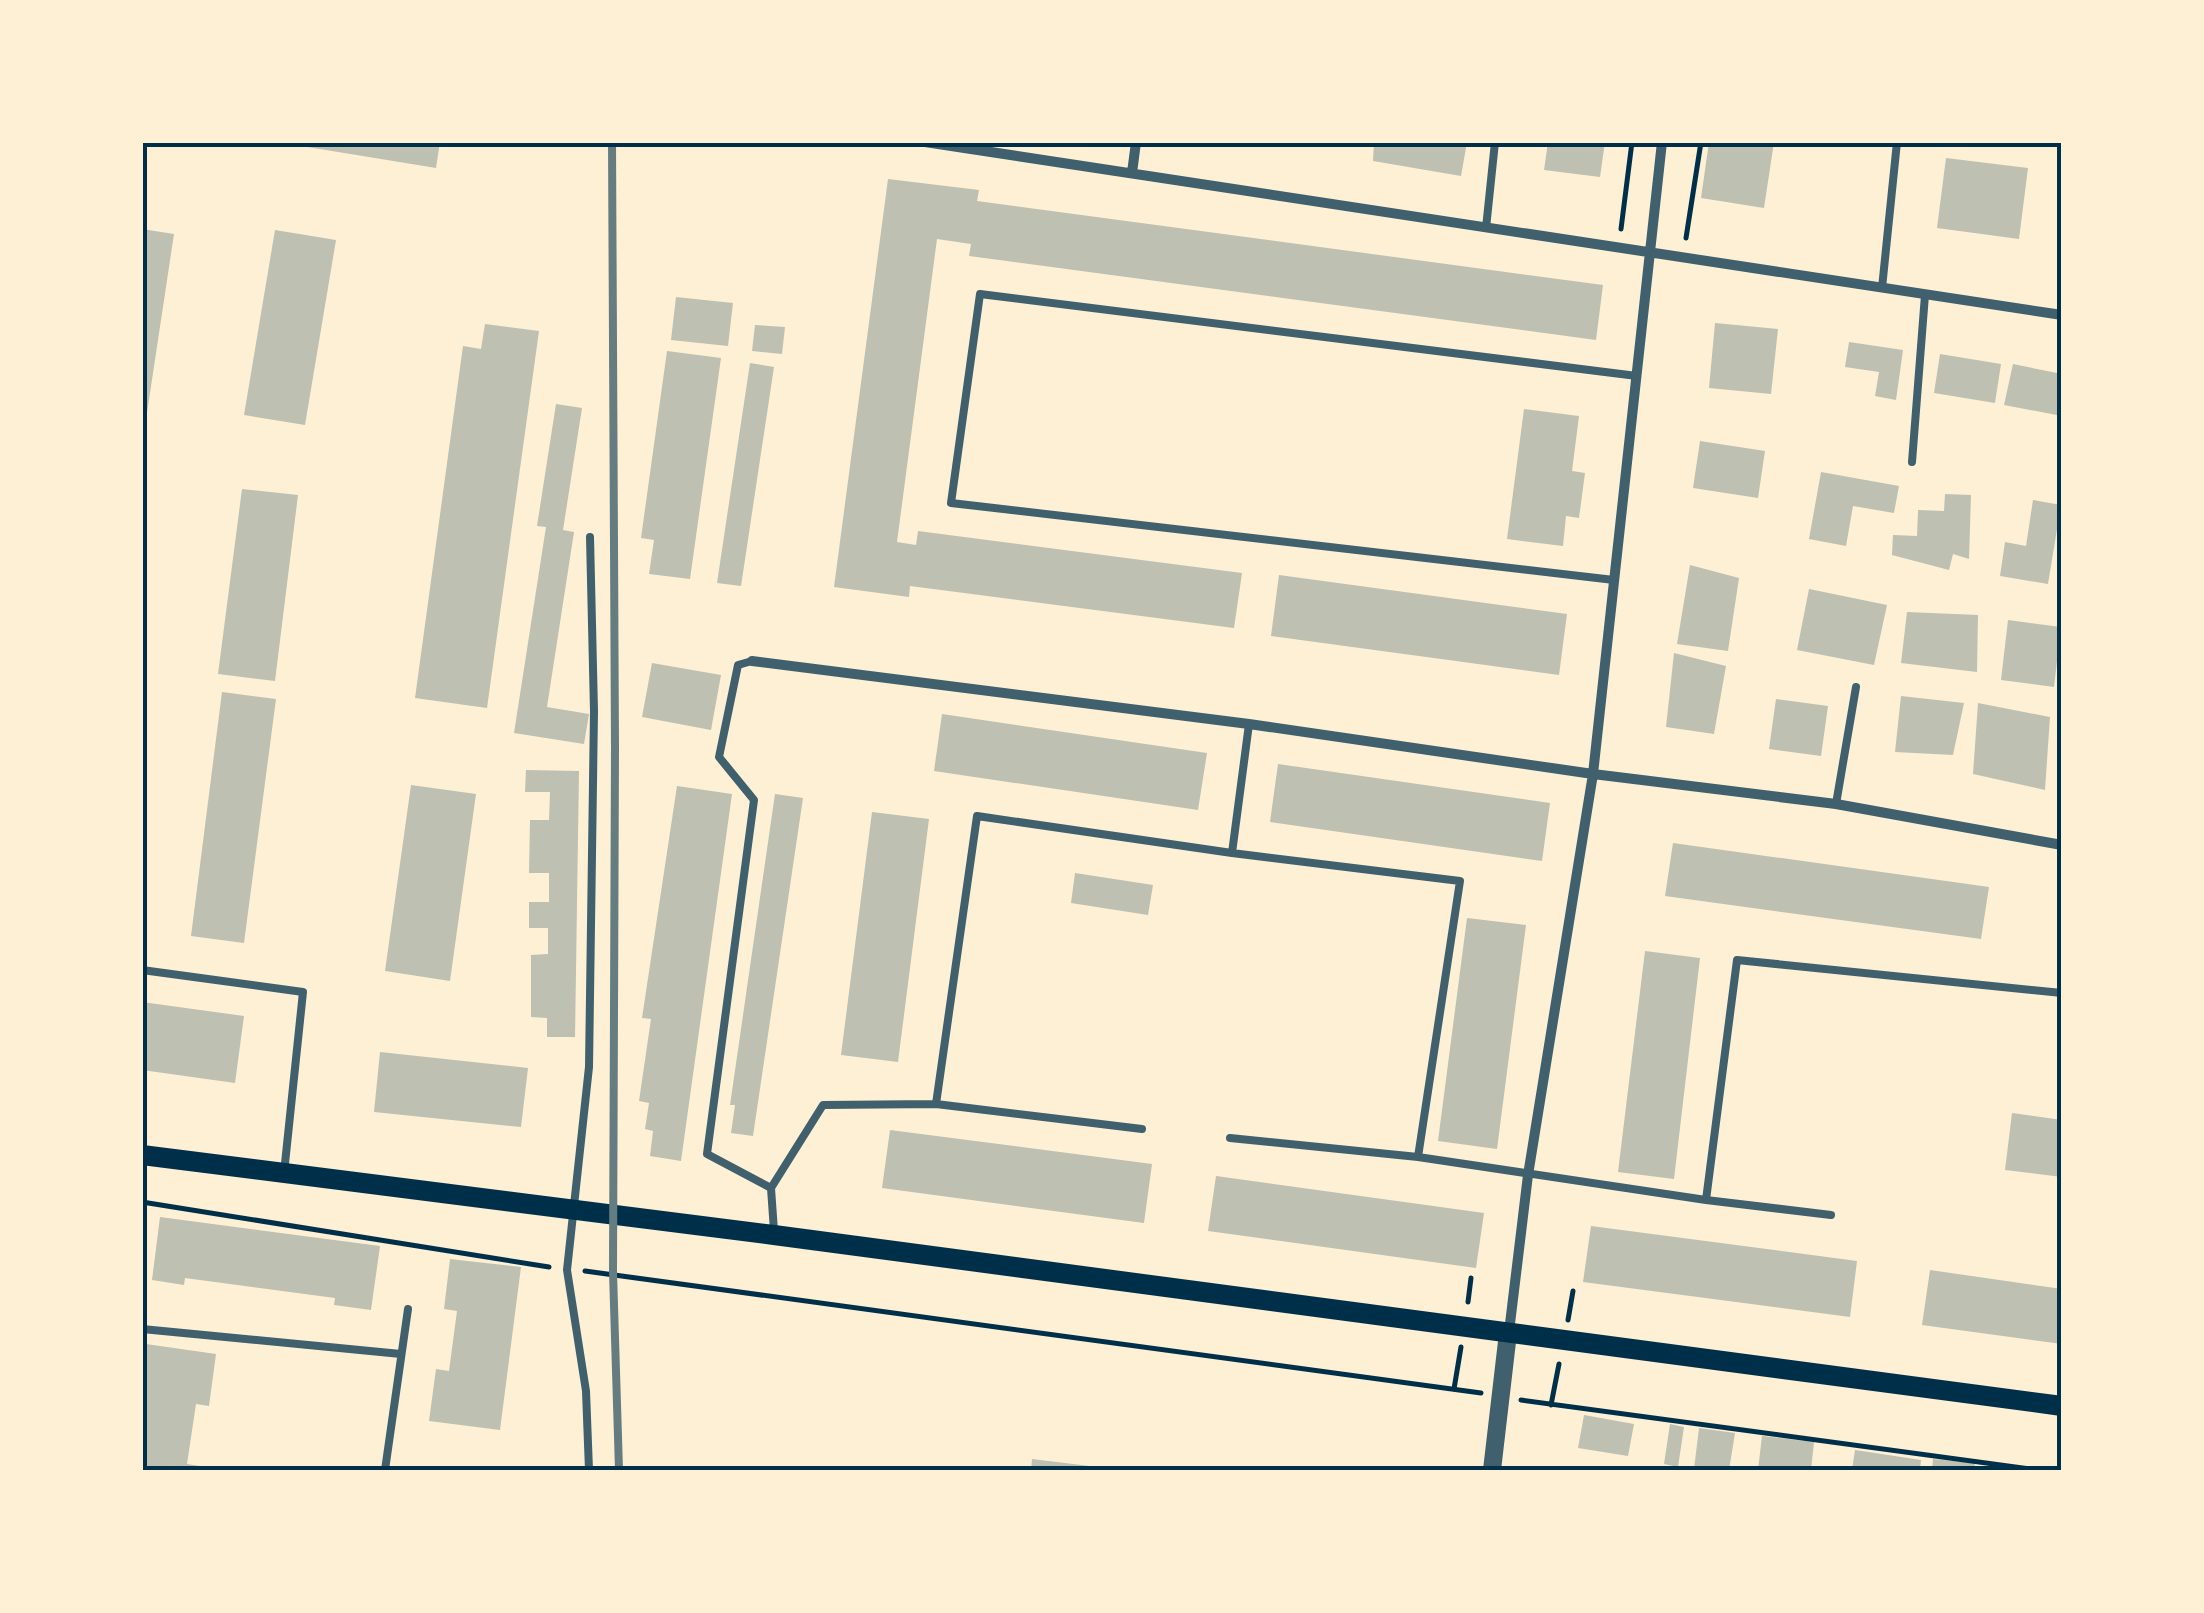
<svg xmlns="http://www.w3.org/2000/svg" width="2204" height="1613" font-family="'Fira Sans Condensed',sans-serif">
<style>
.building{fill:#bec0b2}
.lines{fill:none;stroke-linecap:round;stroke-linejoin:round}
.path{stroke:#003049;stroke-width:5}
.service{stroke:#3f606c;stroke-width:8}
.minor{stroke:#3f606c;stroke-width:10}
.tertiary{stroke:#3f606c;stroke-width:18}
.secondary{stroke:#003049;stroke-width:20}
.rail{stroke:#657d81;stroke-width:8}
.neatline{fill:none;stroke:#003049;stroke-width:4}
</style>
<rect width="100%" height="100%" fill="#fdf0d5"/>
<path class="building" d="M 277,142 L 440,142 L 436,168 Z
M 1374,142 L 1467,142 L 1461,176 L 1373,161 Z
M 1548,142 L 1605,142 L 1600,177 L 1544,170 Z
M 1709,142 L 1774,142 L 1764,208 L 1701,198 Z
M 1946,158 L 2028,168 L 2019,239 L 1937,228 Z
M 888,179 L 979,190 L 977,201 L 1603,285 L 1596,340 L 969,256 L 971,244 L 937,239 L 897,542 L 916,545 L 918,531 L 1242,573 L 1234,628 L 910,586 L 909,597 L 834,587 Z
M 142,229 L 174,234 L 145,426 L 142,426 Z
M 275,230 L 336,240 L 305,425 L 244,415 Z
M 676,297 L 733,303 L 728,346 L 671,340 Z
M 1715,323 L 1778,329 L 1771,394 L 1709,388 Z
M 485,324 L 539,331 L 487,708 L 415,698 L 463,346 L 481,349 Z
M 755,325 L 785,327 L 782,354 L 752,351 Z
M 1849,342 L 1903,350 L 1896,400 L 1875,396 L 1879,372 L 1845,367 Z
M 667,351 L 721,358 L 690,579 L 649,574 L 654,540 L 641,538 Z
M 1940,354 L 2001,364 L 1995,403 L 1934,393 Z
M 750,363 L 774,367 L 741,586 L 717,583 Z
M 2013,364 L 2062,374 L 2062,416 L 2004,405 Z
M 556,404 L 582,408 L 563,530 L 574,532 L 547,707 L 589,714 L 584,744 L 514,733 L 546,527 L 537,526 Z
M 1524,409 L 1579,416 L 1572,471 L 1585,473 L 1579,518 L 1566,516 L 1563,546 L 1507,539 Z
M 1700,441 L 1765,451 L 1758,498 L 1693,488 Z
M 1821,472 L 1899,486 L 1894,513 L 1853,506 L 1846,546 L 1809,539 Z
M 242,489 L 298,495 L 275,681 L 218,674 Z
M 1945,494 L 1971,495 L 1969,559 L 1953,554 L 1949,570 L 1892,555 L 1893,535 L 1917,536 L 1918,510 L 1944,511 Z
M 2033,500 L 2061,505 L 2048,584 L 2000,576 L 2005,542 L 2026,546 Z
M 1690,565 L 1739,578 L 1728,651 L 1677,644 Z
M 1279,575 L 1567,614 L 1559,675 L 1271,636 Z
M 1809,589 L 1887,605 L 1874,665 L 1797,650 Z
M 1907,612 L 1978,615 L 1977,672 L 1901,663 Z
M 2008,620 L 2061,627 L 2054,687 L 2001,680 Z
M 1674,653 L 1726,666 L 1714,734 L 1666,727 Z
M 652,663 L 721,675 L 711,730 L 642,717 Z
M 222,692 L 276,699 L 244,943 L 191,936 Z
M 1901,696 L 1964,703 L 1953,755 L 1895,752 Z
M 1776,699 L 1828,706 L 1821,756 L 1769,749 Z
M 1978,703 L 2050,717 L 2045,790 L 1973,774 Z
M 942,714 L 1207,753 L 1198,810 L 934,771 Z
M 1278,764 L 1550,803 L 1542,861 L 1270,822 Z
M 526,770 L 579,771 L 575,1037 L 547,1037 L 547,1018 L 531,1017 L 531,955 L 548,954 L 548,928 L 529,928 L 529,902 L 549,902 L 549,873 L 529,873 L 530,820 L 549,820 L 550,792 L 525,792 Z
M 411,785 L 476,794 L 450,981 L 385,971 Z
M 677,786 L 732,794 L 681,1161 L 650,1156 L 653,1131 L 645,1129 L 649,1103 L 639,1101 L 651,1019 L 642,1018 Z
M 775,794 L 803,798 L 753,1136 L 731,1133 L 735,1105 L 730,1105 Z
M 872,812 L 929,819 L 898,1062 L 841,1055 Z
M 1673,843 L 1989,887 L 1981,939 L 1665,896 Z
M 1075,873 L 1153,885 L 1148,915 L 1071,903 Z
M 1467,918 L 1526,925 L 1497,1149 L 1438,1141 Z
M 1645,951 L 1700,958 L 1674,1179 L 1618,1172 Z
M 142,1002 L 244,1016 L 235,1083 L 142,1070 Z
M 380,1052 L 528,1068 L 521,1127 L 374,1112 Z
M 2012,1113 L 2062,1120 L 2062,1177 L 2005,1170 Z
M 890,1130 L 1152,1164 L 1144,1223 L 882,1188 Z
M 1216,1176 L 1484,1213 L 1476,1268 L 1208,1231 Z
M 160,1217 L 380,1246 L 371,1310 L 334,1305 L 335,1298 L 185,1278 L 184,1285 L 152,1280 Z
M 1591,1226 L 1857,1261 L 1850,1317 L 1583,1282 Z
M 450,1259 L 521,1267 L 500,1430 L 429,1421 L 436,1369 L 449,1371 L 457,1311 L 444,1309 Z
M 1930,1270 L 2062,1289 L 2062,1344 L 1922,1325 Z
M 146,1344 L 216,1354 L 209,1406 L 196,1404 L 187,1464 L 200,1466 L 199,1470 L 142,1470 L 142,1365 Z
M 1584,1415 L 1634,1424 L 1628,1456 L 1578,1448 Z
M 1670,1424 L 1684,1427 L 1678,1467 L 1664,1464 Z
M 1699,1428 L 1735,1433 L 1729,1470 L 1694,1469 Z
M 1762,1436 L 1814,1442 L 1811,1470 L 1758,1470 Z
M 1855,1450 L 1921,1460 L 1920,1470 L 1852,1470 Z
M 1032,1459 L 1106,1468 L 1106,1470 L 1031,1470 Z
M 1933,1459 L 1975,1463 L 1974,1470 L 1932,1470 Z"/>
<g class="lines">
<path class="path" d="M 1621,229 L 1632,142
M 1686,238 L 1701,142
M 142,1202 L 549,1267
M 585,1271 L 1481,1393
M 1468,1302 L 1471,1278
M 1568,1320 L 1573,1291
M 1454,1389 L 1461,1347
M 1521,1400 L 2038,1470
M 1551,1405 L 1559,1364"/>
<path class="service" d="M 1486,228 L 1495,142
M 1882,288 L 1897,142
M 1912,462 L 1925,295
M 1614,580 L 951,503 L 980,294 L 1637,376
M 752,661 L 738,665 L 719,757 L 754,800 L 707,1154 L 771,1188 L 774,1231
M 1836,804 L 1856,687
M 1232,853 L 1460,881 L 1418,1157 L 1706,1200 L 1737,960 L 2062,993
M 142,970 L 303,992 L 284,1173
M 936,1104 L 977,816 L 1232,853 L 1249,724
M 1230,1138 L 1418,1157
M 771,1188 L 823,1105 L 936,1104 L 1142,1129
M 1706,1200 L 1831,1215
M 142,1329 L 401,1354
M 385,1470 L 408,1309
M 589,1470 L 586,1391 L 567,1270 L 589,1067 L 594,711 L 590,537"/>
<path class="minor" d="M 925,142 L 2062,315
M 1132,173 L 1136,142
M 752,661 L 1249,724 L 1593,774 L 1836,804 L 2062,845
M 1509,1332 L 1528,1175 L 1593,774 L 1662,142"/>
<path class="tertiary" d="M 1492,1470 L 1508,1333"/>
<path class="secondary" d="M 142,1155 L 774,1235 L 2062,1406"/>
<path class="rail" d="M 612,142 L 615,749 L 613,1272 L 619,1470"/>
</g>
<rect width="2204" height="1613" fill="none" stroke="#fdf0d5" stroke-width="290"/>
<rect x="145" y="145" width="1914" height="1323" class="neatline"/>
</svg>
